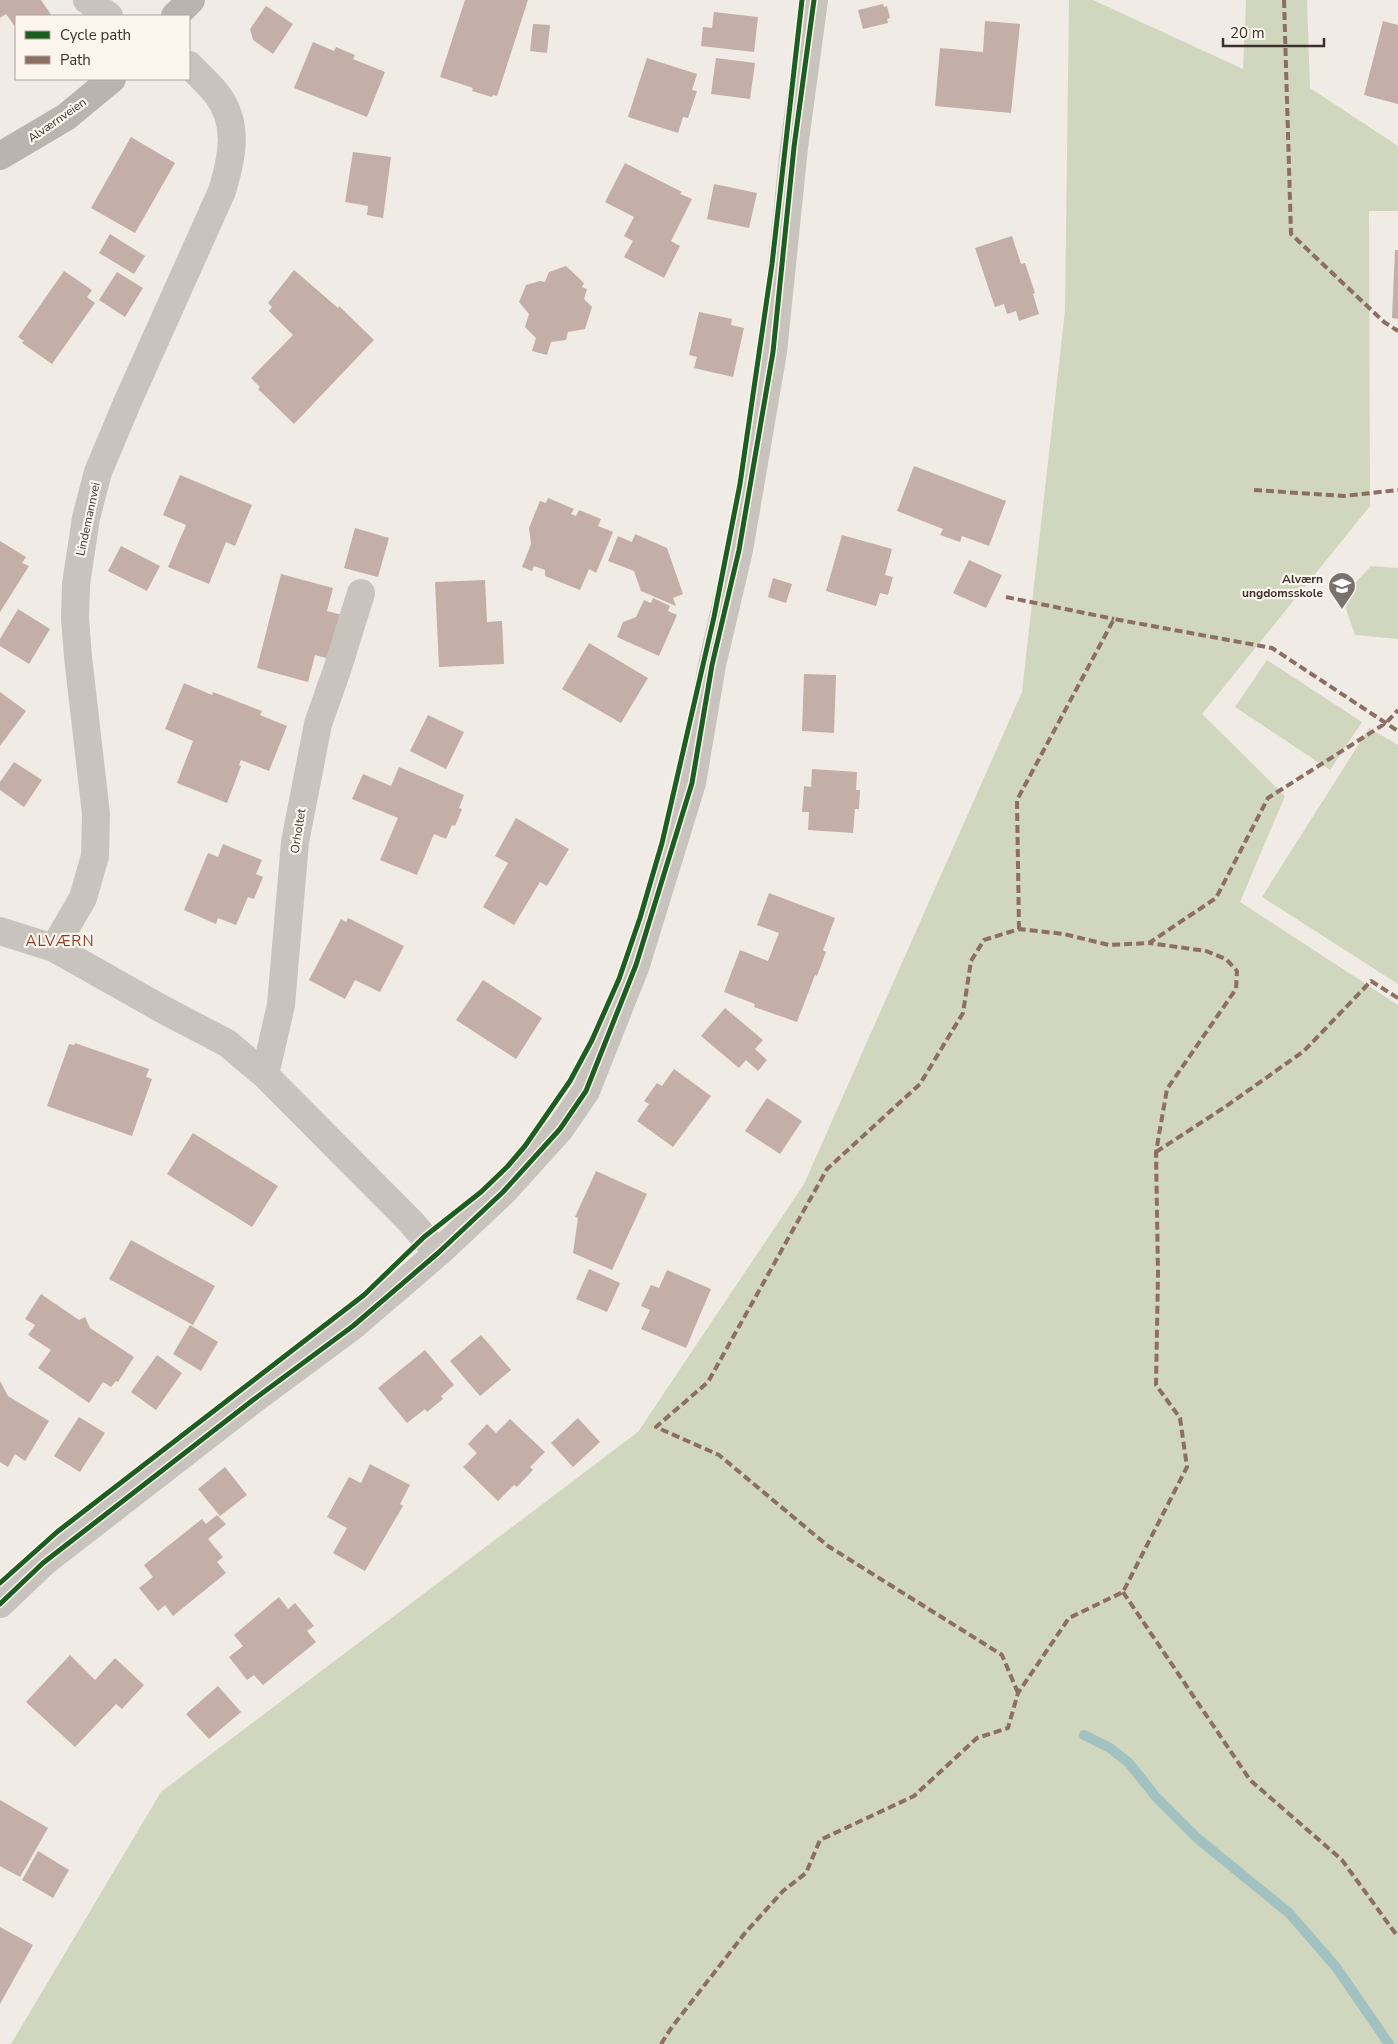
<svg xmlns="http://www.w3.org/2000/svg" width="1398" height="2044" font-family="'Nunito Sans',sans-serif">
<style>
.green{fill:#d1d6bf}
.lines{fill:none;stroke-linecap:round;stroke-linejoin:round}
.stream{stroke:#a1c2c1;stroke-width:10}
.building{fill:#c3afa7}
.street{stroke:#c9c3be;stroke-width:28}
.secondary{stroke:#bab3ae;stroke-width:28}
.quiet{stroke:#8d6e63;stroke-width:4;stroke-dasharray:8 4;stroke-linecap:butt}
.cycleway-casing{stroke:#fbf5ee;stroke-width:8}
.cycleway{stroke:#1b5e20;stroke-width:5}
.labels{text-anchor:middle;stroke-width:4.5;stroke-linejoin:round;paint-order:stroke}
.street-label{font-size:12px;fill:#3b302b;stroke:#fbf5ee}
.poi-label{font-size:12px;font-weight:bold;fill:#3b302b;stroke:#fbf5ee;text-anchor:end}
.quarter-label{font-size:15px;letter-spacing:1px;fill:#8c3b22;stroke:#fbf5ee}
</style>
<rect width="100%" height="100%" fill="#f0ebe5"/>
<path class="green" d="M 1069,0 L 1093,0 L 1243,69 L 1246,0 L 1307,0 L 1310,88 L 1398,146 L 1398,211 L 1369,211 L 1370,506 L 1202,714 L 1285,796 L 1240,902 L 1398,1005 L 1398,2044 L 11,2044 L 161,1792 L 638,1432 L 804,1184 L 1022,692 L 1065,311 Z
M 1371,566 L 1398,568 L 1398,639 L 1355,635 L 1342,597 Z
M 1267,660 L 1362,722 L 1330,770 L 1235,707 Z
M 1369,728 L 1398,745 L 1398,984 L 1262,897 Z"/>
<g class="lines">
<path class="stream" d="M 1084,1735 L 1110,1748 L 1129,1763 L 1156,1797 L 1197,1838 L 1289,1913 L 1336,1967 L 1389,2044"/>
</g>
<path class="building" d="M 0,0 L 41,0 L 52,16 L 16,16 L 16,28 L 6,14 L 0,18 Z
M 465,0 L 528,0 L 497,96 L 493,95 L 492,97 L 472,91 L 473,88 L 440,77 Z
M 883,4 L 884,7 L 887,6 L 890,18 L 887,19 L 888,23 L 863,29 L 858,10 Z
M 266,6 L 293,24 L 273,54 L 253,40 L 250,29 Z
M 714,12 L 758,17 L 754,52 L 701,46 L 703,27 L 712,28 Z
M 985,21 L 1020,24 L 1011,113 L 935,106 L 940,48 L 983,52 Z
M 1383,21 L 1398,25 L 1398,104 L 1364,95 Z
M 533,24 L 550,25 L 547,53 L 530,51 Z
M 313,42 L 334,51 L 336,47 L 355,55 L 353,59 L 385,72 L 367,117 L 294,88 Z
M 647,58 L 697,74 L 692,90 L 697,91 L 688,118 L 683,117 L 678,133 L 628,117 Z
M 716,58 L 755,63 L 750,99 L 711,94 Z
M 131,137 L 175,163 L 135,233 L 91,208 Z
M 353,152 L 391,157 L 383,218 L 367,215 L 368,206 L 345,202 Z
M 625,163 L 682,192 L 680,194 L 692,199 L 671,241 L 680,246 L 664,278 L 624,257 L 633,241 L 624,236 L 634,217 L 605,202 Z
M 714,184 L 757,193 L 749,228 L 707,219 Z
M 110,234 L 145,256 L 134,274 L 99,253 Z
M 1012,236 L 1021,264 L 1025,263 L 1035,293 L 1033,294 L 1039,314 L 1019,321 L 1016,311 L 1007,314 L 1004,304 L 995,307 L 975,248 Z
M 1395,250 L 1398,250 L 1398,319 L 1392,318 Z
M 566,266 L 584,283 L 582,287 L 587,289 L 584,299 L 592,307 L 585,329 L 568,332 L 566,340 L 551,342 L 547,355 L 532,351 L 536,338 L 525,327 L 529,314 L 519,302 L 526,285 L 540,281 L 545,282 L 549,272 Z
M 294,270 L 338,308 L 339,306 L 374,340 L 294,424 L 258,389 L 260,387 L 251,378 L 293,335 L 269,311 L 272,307 L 268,303 Z
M 64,271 L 92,290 L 87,297 L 95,303 L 52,364 L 22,343 L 24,341 L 18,337 Z
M 117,272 L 143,288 L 125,317 L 99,300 Z
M 699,312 L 732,319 L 731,325 L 744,328 L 733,377 L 694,368 L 697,357 L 689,355 Z
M 914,466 L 1006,501 L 989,546 L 962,536 L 960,542 L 940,535 L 943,529 L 897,511 Z
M 180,475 L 252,505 L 235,546 L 226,542 L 209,584 L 168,567 L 186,525 L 163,515 Z
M 548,498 L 574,509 L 571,514 L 576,516 L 579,510 L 601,519 L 598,526 L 613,532 L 596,573 L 589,569 L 580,590 L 545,576 L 545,570 L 534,566 L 532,571 L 522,567 L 531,544 L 529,528 L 540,501 L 546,503 Z
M 355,528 L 389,538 L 378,577 L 344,568 Z
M 635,534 L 667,548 L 683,594 L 673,598 L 676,606 L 641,591 L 634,571 L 608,561 L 618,536 L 632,542 Z
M 842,535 L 892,549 L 885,575 L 893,577 L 888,595 L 880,593 L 876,606 L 826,591 Z
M 0,541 L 26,557 L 22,563 L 29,566 L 0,612 Z
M 121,546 L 160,566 L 147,591 L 108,571 Z
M 969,560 L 1002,575 L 986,608 L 953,593 Z
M 281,574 L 333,588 L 327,611 L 342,615 L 330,659 L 315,655 L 308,682 L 257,668 Z
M 773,578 L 792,584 L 786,603 L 768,597 Z
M 485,580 L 487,622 L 502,621 L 504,664 L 439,667 L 435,582 Z
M 653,598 L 670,606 L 668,611 L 677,615 L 659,656 L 617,637 L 623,622 L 636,617 L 644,600 L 651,603 Z
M 18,609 L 50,629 L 29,664 L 0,646 L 0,639 Z
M 589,643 L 648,678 L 621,723 L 562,689 Z
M 804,674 L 836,675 L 834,733 L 802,731 Z
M 184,683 L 212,695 L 213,692 L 262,711 L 260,715 L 287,726 L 269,771 L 241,760 L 239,765 L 241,766 L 227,803 L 177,783 L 193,741 L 165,729 Z
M 0,692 L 26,711 L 0,746 Z
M 428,715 L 464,732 L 446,769 L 410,751 Z
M 14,762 L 42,780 L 24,807 L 0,790 L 0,782 Z
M 399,767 L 464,795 L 459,808 L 462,809 L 455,826 L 452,825 L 446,839 L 434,834 L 417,875 L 380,860 L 398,818 L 352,799 L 363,774 L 391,786 Z
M 812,769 L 857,772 L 856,790 L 860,790 L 859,809 L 855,809 L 853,833 L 808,830 L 809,812 L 802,812 L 804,786 L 811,787 Z
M 516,818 L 569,849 L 547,886 L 540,882 L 514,925 L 483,907 L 508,863 L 495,856 Z
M 223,844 L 262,860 L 256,874 L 263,877 L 254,899 L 248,897 L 236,925 L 218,918 L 216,924 L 184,910 L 208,853 L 218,857 Z
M 769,893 L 835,918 L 823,950 L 826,952 L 817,976 L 815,975 L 797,1022 L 754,1007 L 755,1004 L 724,992 L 740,950 L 768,961 L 779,933 L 757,925 Z
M 348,918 L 404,946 L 380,992 L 355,980 L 345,999 L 309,980 L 341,919 L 346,922 Z
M 483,980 L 542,1018 L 516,1059 L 456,1020 Z
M 725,1008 L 763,1040 L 755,1049 L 767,1060 L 758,1071 L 746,1060 L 739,1068 L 701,1036 Z
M 75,1043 L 149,1069 L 146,1077 L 152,1079 L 132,1136 L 47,1106 L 69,1044 L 74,1045 Z
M 674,1069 L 711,1096 L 673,1147 L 637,1121 L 649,1104 L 644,1101 L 657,1083 L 662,1086 Z
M 767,1098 L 802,1121 L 780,1154 L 745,1131 Z
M 193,1133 L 278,1186 L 252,1227 L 167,1174 Z
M 596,1171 L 647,1194 L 612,1270 L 573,1253 L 578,1218 L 575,1217 Z
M 131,1240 L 215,1286 L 193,1325 L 109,1279 Z
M 589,1269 L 620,1283 L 607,1312 L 576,1299 Z
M 667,1270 L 711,1289 L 686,1348 L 641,1329 L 650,1310 L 641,1306 L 651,1285 L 659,1288 Z
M 41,1294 L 79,1320 L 85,1317 L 90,1328 L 134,1357 L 118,1382 L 116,1381 L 111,1387 L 103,1382 L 89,1403 L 38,1368 L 51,1350 L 28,1335 L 35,1325 L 25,1319 Z
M 190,1325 L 218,1342 L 201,1371 L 173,1354 Z
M 481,1335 L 511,1370 L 480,1396 L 450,1361 Z
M 425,1350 L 454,1385 L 441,1396 L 443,1399 L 427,1412 L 425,1409 L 407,1423 L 378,1388 Z
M 157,1355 L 182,1373 L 156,1410 L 131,1392 Z
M 0,1381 L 8,1396 L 49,1421 L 25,1461 L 15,1454 L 8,1467 L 0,1462 Z
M 79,1417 L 105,1433 L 80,1472 L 54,1456 Z
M 578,1418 L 600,1442 L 573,1467 L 551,1443 Z
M 510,1419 L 545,1452 L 530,1467 L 533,1470 L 517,1487 L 514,1485 L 498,1501 L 463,1467 L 477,1453 L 468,1444 L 487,1424 L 496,1433 Z
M 370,1464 L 410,1485 L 400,1504 L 403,1506 L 365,1571 L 333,1553 L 347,1528 L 327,1517 L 349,1477 L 361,1483 Z
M 225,1467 L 247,1495 L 220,1516 L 198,1489 Z
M 217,1515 L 226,1524 L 208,1539 L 223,1557 L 217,1562 L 226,1573 L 173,1616 L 165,1605 L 158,1611 L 139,1588 L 153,1577 L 144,1565 L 202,1519 L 206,1524 Z
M 279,1597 L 288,1609 L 295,1603 L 314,1626 L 307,1631 L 316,1642 L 263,1685 L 254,1675 L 247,1680 L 229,1657 L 243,1646 L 234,1635 Z
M 70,1655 L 95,1680 L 115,1658 L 144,1685 L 122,1709 L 116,1704 L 75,1747 L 26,1702 Z
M 218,1686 L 241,1712 L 209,1739 L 186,1714 Z
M 0,1800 L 48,1828 L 20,1877 L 0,1866 Z
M 38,1851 L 69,1870 L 53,1898 L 22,1880 Z
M 0,1927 L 33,1945 L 0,2004 Z"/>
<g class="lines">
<path class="street" d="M 87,0 L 109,16
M 0,931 L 54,948 L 162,1009 L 227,1043 L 265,1075 L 410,1221 L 438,1253
M 54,948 L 83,898 L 95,856 L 96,814 L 78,657 L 75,618 L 76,584 L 86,518 L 98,472 L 127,403 L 222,191 C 232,158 240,123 216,93 C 208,83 198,74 189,65
M 265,1075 L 281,1005 L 295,842 L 318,724 L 338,667 L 361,593
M 0,1604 L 43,1563 L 253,1400 L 353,1326 L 438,1253 L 503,1192 L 560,1129 L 586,1091 L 636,965 L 692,783 L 712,665 L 739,550 L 773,352 L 794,147 L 814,0"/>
<path class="secondary" d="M 175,16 L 191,0
M 0,156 L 66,117 L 112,79"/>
<path class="quiet" d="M 1284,0 L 1291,234 L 1384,322 L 1398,331
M 1254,490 L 1344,496 L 1398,490
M 1006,597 L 1114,619
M 1019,929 L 1017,800 L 1114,619 L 1272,648 L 1398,731
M 1156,1152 L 1225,1107 L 1304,1051 L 1371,981 L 1398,998
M 1123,1592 L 1250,1780 L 1342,1860 L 1398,1937
M 1018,1693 L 1002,1655 L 828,1546 L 719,1455 L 656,1427 L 708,1382 L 827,1169 L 920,1084 L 963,1013 L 971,961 L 984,940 L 1019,929 L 1064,934 L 1109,945 L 1149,943 L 1216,898 L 1268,798 L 1386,723 L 1398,710
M 661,2044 L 672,2027 L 745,1933 L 783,1891 L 806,1873 L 820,1840 L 914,1796 L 977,1738 L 1008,1728 L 1018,1693 L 1069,1618 L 1123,1592 L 1187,1467 L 1180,1418 L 1156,1385 L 1158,1274 L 1156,1152 L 1167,1089 L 1236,989 L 1237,971 L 1226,959 L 1206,951 L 1149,943"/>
<defs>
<path id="cycleway" d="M 0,1583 L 57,1532 L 364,1295 L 424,1237 L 481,1192 L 507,1167 L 525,1146 L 570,1081 L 592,1040 L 619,979 L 640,918 L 662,843 L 714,617 L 740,484 L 772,264 L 802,0
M 0,1604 L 43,1563 L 253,1400 L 353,1326 L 438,1253 L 503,1192 L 560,1129 L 586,1091 L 636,965 L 692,783 L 712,665 L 739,550 L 773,352 L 794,147 L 814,0"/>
</defs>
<use href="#cycleway" class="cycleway-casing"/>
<use href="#cycleway" class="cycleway"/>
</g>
<defs>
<symbol id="school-pin" viewBox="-11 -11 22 30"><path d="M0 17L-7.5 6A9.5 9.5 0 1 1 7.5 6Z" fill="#7a716c" stroke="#fbf5ee"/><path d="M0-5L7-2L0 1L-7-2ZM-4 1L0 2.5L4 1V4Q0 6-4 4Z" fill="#fff"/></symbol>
</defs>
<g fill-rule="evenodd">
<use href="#school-pin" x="1326" y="570" width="32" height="43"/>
</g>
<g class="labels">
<g class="street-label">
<text transform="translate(57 120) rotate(-35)" y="4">Alværnveien</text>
<text transform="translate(88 519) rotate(-78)" y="4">Lindemannvei</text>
<text transform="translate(298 831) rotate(-81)" y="4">Orholtet</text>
</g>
<g class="poi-label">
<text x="1323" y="583">Alværn<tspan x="1323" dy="14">ungdomsskole</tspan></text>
</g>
<g class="quarter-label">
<text x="60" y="946">ALVÆRN</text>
</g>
</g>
<rect x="15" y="15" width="175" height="65" fill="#fbf5ee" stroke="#aea6a0"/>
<rect x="25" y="31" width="25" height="8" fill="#1b5e20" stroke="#aea6a0"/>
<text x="60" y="40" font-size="15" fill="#3b302b">Cycle path</text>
<rect x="25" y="56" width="25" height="8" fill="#8d6e63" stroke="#aea6a0"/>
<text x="60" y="65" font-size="15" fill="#3b302b">Path</text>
<path d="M1223 38v8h101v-8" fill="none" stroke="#3b302b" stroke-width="2.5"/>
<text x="1230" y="38" font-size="15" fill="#3b302b" stroke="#fbf5ee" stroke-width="4" paint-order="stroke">20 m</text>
</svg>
